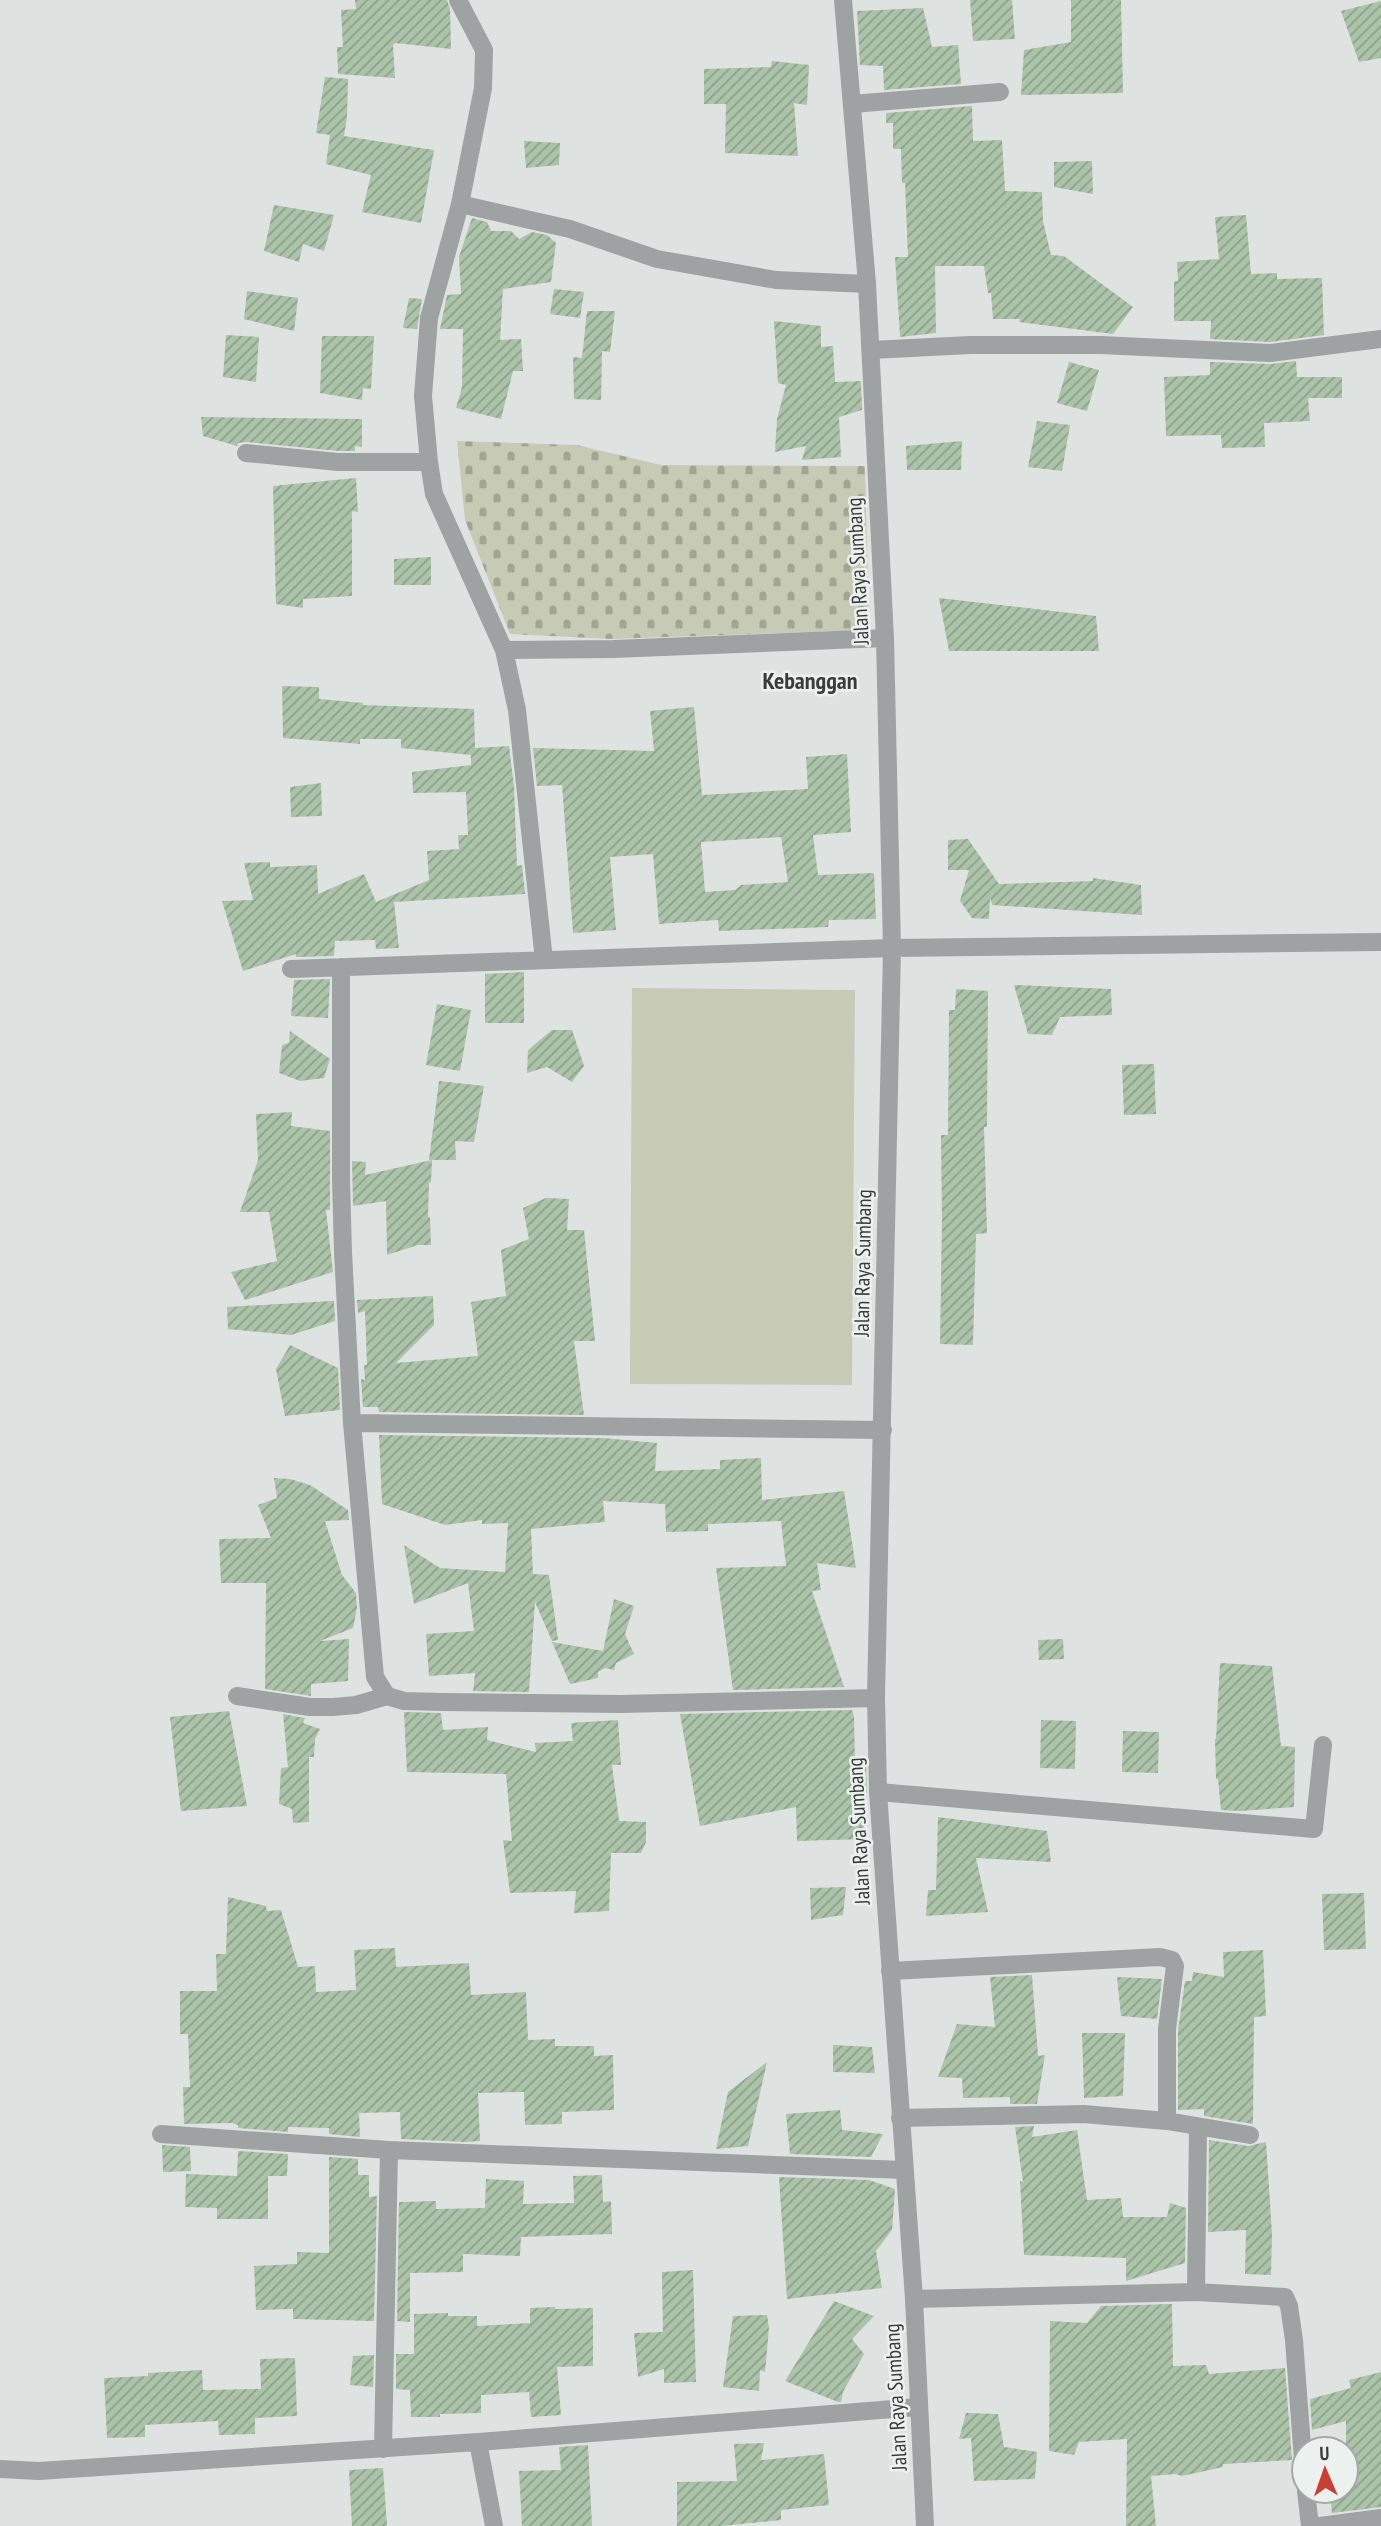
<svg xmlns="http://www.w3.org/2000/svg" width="1381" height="2526" font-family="'PT Sans Narrow',sans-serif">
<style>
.green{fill:#c7cab5}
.cemetery{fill:url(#cemetery-stones)}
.building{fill:url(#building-hatch);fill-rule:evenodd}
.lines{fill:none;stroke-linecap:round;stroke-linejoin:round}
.minor{stroke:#9fa2a2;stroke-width:18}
.tertiary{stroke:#9fa2a2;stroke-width:18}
.labels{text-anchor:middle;stroke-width:5;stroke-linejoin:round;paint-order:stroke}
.street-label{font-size:21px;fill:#3a3c3b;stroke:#ebf1ee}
.quarter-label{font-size:24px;font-weight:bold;fill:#3a3c3b;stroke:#ebf1ee}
</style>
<defs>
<pattern id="cemetery-stones" width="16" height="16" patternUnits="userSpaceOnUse" patternTransform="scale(1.75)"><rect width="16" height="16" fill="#c7cab5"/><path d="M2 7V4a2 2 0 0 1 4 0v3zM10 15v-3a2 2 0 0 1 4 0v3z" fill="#a3a594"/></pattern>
<pattern id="building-hatch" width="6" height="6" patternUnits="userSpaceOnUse" patternTransform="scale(1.75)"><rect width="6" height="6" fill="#abc3a8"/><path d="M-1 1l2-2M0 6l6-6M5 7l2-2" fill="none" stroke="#8ca08a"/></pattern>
</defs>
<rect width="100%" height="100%" fill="#dee3e1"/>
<path class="green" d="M 632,988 L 855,990 L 852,1385 L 630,1384 Z"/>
<path class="cemetery" d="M 457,441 L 577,445 L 661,465 L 865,466 L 869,630 L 610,639 L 510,634 L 465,520 Z"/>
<path class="building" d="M 355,0 L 447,0 L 450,9 L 451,49 L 395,43 L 393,45 L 395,78 L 338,74 L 337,47 L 343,47 L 341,10 L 356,9 Z
M 970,0 L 1012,0 L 1015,39 L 973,41 Z
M 1071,0 L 1121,0 L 1123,93 L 1021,95 L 1024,50 L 1071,42 Z
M 1381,1 L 1381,58 L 1359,62 L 1341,11 Z
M 923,8 L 932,47 L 958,45 L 961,84 L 884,90 L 883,66 L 860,65 L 857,11 Z
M 772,61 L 809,65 L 807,105 L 794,103 L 798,156 L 725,153 L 726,104 L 704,104 L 704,69 L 771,67 Z
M 325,77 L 348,79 L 347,117 L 344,136 L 434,150 L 421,223 L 362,212 L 371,175 L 326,164 L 330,135 L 316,133 Z
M 972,106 L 973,141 L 1002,140 L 1005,191 L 1042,192 L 1043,221 L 1051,255 L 1064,256 L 1133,307 L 1113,334 L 1019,322 L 1020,319 L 993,319 L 991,293 L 988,293 L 984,266 L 935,266 L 936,333 L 900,337 L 895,257 L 908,257 L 905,183 L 902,183 L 901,149 L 893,149 L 893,123 L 886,123 L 886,113 Z
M 524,141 L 560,143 L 559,165 L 526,168 Z
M 1092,161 L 1093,194 L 1054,187 L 1054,162 Z
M 274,205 L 334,215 L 324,251 L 303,244 L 299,262 L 264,251 Z
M 1246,215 L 1251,274 L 1277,273 L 1277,279 L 1322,278 L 1324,335 L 1270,342 L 1210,339 L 1211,321 L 1174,321 L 1174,281 L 1178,281 L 1177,262 L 1219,259 L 1215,217 Z
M 472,218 L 487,222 L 491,231 L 511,231 L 519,239 L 532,232 L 547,235 L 556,243 L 551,282 L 503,289 L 500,340 L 521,339 L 523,371 L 513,371 L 501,419 L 456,408 L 462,387 L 463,329 L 440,329 L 447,295 L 461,294 L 459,257 Z
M 554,289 L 584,292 L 580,318 L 550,314 Z
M 247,291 L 298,298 L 294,331 L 244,319 Z
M 409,298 L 422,299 L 417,329 L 403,328 Z
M 587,311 L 615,311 L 610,352 L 602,351 L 601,400 L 574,399 L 573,357 L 582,358 Z
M 774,321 L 821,326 L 821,347 L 833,346 L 835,382 L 861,381 L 862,410 L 839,417 L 841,457 L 802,460 L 806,446 L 775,452 L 777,419 L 786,385 L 778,383 Z
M 226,335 L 259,337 L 256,382 L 223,377 Z
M 322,336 L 374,336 L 371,389 L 363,388 L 362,400 L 320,393 Z
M 1296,361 L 1297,377 L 1342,377 L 1342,398 L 1308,398 L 1310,421 L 1264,423 L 1265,447 L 1222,448 L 1221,435 L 1166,436 L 1164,377 L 1210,375 L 1210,362 L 1270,364 Z
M 1069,362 L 1099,370 L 1087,411 L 1057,403 Z
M 201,417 L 362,419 L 362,447 L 355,446 L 355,451 L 339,451 L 247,442 L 238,443 L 237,446 L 203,436 Z
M 1037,421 L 1070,425 L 1062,471 L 1028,467 Z
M 962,441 L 961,470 L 907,470 L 906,446 Z
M 356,478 L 358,512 L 352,511 L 352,596 L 303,599 L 303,608 L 276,604 L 273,486 Z
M 431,557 L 431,585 L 394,585 L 394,559 Z
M 939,598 L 1096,616 L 1099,651 L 949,651 Z
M 282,686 L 319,687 L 319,699 L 363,703 L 363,705 L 474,709 L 475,748 L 509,746 L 514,787 L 517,866 L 522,865 L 525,894 L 394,902 L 399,948 L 376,949 L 375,940 L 335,941 L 334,956 L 296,957 L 296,954 L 243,971 L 222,901 L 253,900 L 244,863 L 270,862 L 270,867 L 317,865 L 318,894 L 364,874 L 376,902 L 429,880 L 427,851 L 459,849 L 458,835 L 468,835 L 466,792 L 413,793 L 412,772 L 471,765 L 471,755 L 401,748 L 401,739 L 360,739 L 360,744 L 283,738 Z
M 694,707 L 702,795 L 808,789 L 806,757 L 847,754 L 851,832 L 813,835 L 818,875 L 874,873 L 876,919 L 829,920 L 828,927 L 719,931 L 718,920 L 659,924 L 653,854 L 610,857 L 616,930 L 573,933 L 562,785 L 537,786 L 533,748 L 654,751 L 650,711 ZM 781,837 L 788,882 L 741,885 L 735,890 L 705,892 L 701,842 Z
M 321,783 L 322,816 L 291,817 L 290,787 Z
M 968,839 L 999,884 L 1093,881 L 1093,878 L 1141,885 L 1142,915 L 992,905 L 990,897 L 989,919 L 972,918 L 960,901 L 969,870 L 948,870 L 948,840 Z
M 524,972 L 524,1023 L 485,1023 L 485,974 Z
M 330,979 L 328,1018 L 291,1016 L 294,980 Z
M 1014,985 L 1111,989 L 1112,1015 L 1060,1017 L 1052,1035 L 1028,1034 Z
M 956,989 L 988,991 L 987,1127 L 984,1127 L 987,1233 L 976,1234 L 973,1345 L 940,1344 L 942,1220 L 941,1135 L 948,1135 L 949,1010 L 955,1010 Z
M 437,1004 L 471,1010 L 460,1071 L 426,1065 Z
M 552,1030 L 572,1030 L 584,1066 L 572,1082 L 547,1067 L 527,1073 L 528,1050 Z
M 290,1031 L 330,1059 L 324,1078 L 300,1081 L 279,1073 L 282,1045 L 289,1043 Z
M 1154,1064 L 1156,1114 L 1124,1115 L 1122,1065 Z
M 439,1081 L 484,1086 L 474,1142 L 455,1141 L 456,1160 L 429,1160 Z
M 292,1112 L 291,1126 L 330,1131 L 330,1210 L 326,1210 L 333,1272 L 245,1300 L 231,1272 L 277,1261 L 269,1212 L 240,1212 L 258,1160 L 256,1114 Z
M 432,1160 L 431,1182 L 429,1183 L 428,1217 L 430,1217 L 431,1245 L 418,1245 L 387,1255 L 386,1201 L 353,1206 L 352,1161 L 366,1162 L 365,1175 Z
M 546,1198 L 569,1199 L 567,1230 L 584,1230 L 595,1341 L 574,1341 L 584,1415 L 379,1412 L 378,1407 L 363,1407 L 361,1379 L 365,1380 L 364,1365 L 367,1365 L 365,1311 L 358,1313 L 357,1300 L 433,1296 L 434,1325 L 396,1363 L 478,1356 L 471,1302 L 506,1296 L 501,1250 L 529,1239 L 523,1208 Z
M 330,1301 L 334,1301 L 335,1321 L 291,1335 L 228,1329 L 227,1307 Z
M 290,1345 L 338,1368 L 340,1410 L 285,1416 L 276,1369 Z
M 379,1435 L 603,1438 L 657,1443 L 655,1471 L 720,1469 L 720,1460 L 761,1458 L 762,1500 L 844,1491 L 856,1568 L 817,1563 L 821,1590 L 812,1591 L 844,1687 L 733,1690 L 716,1568 L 786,1566 L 781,1521 L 708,1524 L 708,1531 L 666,1532 L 665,1504 L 603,1501 L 605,1522 L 531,1529 L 533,1574 L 549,1575 L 558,1640 L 552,1641 L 535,1602 L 529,1692 L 473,1691 L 475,1673 L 429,1676 L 426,1634 L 474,1631 L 468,1583 L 414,1604 L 404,1545 L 440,1568 L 505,1572 L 508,1523 L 482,1524 L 482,1520 L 445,1525 L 382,1504 Z
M 274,1478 L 290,1479 L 310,1485 L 348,1510 L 349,1520 L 325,1521 L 342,1575 L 356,1593 L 357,1608 L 353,1628 L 320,1641 L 349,1639 L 348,1681 L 311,1684 L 311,1696 L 265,1689 L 266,1583 L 221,1583 L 219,1539 L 271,1538 L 258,1505 L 277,1498 Z
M 614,1599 L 634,1606 L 625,1634 L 634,1654 L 616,1663 L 614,1670 L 605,1668 L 598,1672 L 598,1678 L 570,1684 L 552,1642 L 603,1651 Z
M 1063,1639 L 1064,1659 L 1039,1660 L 1038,1640 Z
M 1220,1663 L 1272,1666 L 1281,1746 L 1295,1747 L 1294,1807 L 1240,1811 L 1221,1810 L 1218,1779 L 1216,1779 L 1215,1739 L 1216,1739 Z
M 852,1710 L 854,1717 L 855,1760 L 866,1760 L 867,1798 L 863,1797 L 864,1839 L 797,1841 L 796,1807 L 700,1826 L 680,1714 Z
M 229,1711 L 247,1806 L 181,1811 L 170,1717 Z
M 404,1712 L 441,1713 L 443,1730 L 488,1727 L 487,1740 L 536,1752 L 535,1743 L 573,1741 L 571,1723 L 618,1720 L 621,1765 L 612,1765 L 619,1821 L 646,1822 L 646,1842 L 641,1853 L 611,1853 L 609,1911 L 574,1913 L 576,1891 L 510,1893 L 503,1840 L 512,1841 L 506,1774 L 407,1772 Z
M 283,1714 L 305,1718 L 303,1723 L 320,1729 L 315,1739 L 314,1757 L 309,1757 L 309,1822 L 293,1823 L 292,1809 L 279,1804 L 281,1768 L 288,1767 Z
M 1041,1720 L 1076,1721 L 1075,1769 L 1040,1768 Z
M 1123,1731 L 1159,1732 L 1158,1773 L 1122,1772 Z
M 938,1817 L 1047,1831 L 1051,1862 L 976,1858 L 988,1912 L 926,1916 L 928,1890 L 936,1890 Z
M 846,1887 L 843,1915 L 811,1920 L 810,1888 Z
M 1364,1893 L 1366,1949 L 1324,1950 L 1322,1894 Z
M 228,1897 L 266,1906 L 267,1911 L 281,1910 L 298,1967 L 315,1966 L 316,1992 L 356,1990 L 354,1950 L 395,1948 L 396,1967 L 469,1963 L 471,1995 L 526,1992 L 528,2040 L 555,2039 L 555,2046 L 594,2046 L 594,2056 L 613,2055 L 614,2110 L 562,2112 L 562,2124 L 525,2125 L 524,2092 L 478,2093 L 480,2141 L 466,2142 L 401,2139 L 400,2112 L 359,2113 L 360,2137 L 329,2134 L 329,2128 L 288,2127 L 288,2132 L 238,2128 L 238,2125 L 232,2123 L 184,2124 L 183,2087 L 190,2087 L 188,2034 L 180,2034 L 180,1991 L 217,1991 L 216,1954 L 226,1954 Z
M 1263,1950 L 1266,2016 L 1254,2017 L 1253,2124 L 1204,2116 L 1204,2109 L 1178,2110 L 1178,2030 L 1185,1981 L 1192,1981 L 1193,1972 L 1224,1977 L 1223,1952 Z
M 1032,1975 L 1038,2056 L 1045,2055 L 1037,2104 L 1010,2104 L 1010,2097 L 963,2098 L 962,2078 L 938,2077 L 957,2024 L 995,2027 L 990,1977 Z
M 1117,1977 L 1162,1979 L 1157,2019 L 1121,2016 Z
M 1082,2033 L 1125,2033 L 1123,2096 L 1084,2098 Z
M 833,2045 L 872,2047 L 875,2073 L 833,2072 Z
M 767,2062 L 748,2146 L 716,2149 L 728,2092 Z
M 840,2110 L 842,2130 L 883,2134 L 871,2157 L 790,2154 L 786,2114 Z
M 1034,2126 L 1032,2137 L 1077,2130 L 1087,2200 L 1121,2198 L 1123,2217 L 1167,2217 L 1170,2203 L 1186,2208 L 1185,2263 L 1126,2281 L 1126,2258 L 1024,2255 L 1020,2181 L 1023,2182 L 1015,2127 Z
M 1209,2140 L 1248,2146 L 1266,2142 L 1272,2234 L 1271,2275 L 1245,2274 L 1246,2230 L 1208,2232 Z
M 162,2145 L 190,2147 L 191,2171 L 163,2172 Z
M 238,2151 L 288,2154 L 287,2176 L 268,2176 L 268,2219 L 217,2219 L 217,2208 L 185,2207 L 186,2174 L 237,2176 Z
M 329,2157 L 358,2159 L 358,2175 L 369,2175 L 369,2197 L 377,2196 L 374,2321 L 293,2319 L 293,2309 L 256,2310 L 254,2266 L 297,2264 L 297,2252 L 329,2253 Z
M 602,2175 L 603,2202 L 611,2201 L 612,2234 L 521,2237 L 520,2256 L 463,2254 L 463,2272 L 410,2273 L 410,2322 L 397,2321 L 399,2202 L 436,2201 L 436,2209 L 485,2208 L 486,2179 L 524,2181 L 523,2204 L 574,2203 L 573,2176 Z
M 779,2177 L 869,2180 L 895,2189 L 892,2230 L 876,2251 L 882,2288 L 787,2299 Z
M 693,2270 L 696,2382 L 664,2383 L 664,2369 L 638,2377 L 634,2333 L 663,2332 L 662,2272 Z
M 834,2301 L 874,2316 L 852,2339 L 864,2354 L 843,2392 L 841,2402 L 838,2402 L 785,2381 Z
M 1172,2304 L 1173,2366 L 1206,2365 L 1209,2374 L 1285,2368 L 1292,2460 L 1223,2464 L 1223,2467 L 1182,2476 L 1175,2474 L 1151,2476 L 1156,2526 L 1126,2526 L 1127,2439 L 1079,2442 L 1074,2455 L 1049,2451 L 1050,2321 L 1087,2323 L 1101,2306 Z
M 555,2307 L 555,2309 L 593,2308 L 593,2366 L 557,2367 L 561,2415 L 531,2417 L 529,2392 L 481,2395 L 481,2413 L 440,2414 L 440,2417 L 411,2417 L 410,2390 L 396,2389 L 396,2354 L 414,2354 L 414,2314 L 448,2313 L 448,2316 L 477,2316 L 477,2326 L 530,2323 L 530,2308 Z
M 767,2315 L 769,2328 L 765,2372 L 760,2370 L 759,2391 L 723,2387 L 733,2316 Z
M 374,2355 L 373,2387 L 350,2385 L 353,2356 Z
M 295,2358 L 297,2416 L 255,2418 L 255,2434 L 219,2435 L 218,2421 L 145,2425 L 145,2437 L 107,2438 L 104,2378 L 148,2376 L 148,2373 L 202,2370 L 203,2390 L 261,2389 L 260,2359 Z
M 1381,2372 L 1381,2507 L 1332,2513 L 1330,2494 L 1346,2492 L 1346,2421 L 1312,2430 L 1310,2399 L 1351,2388 L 1349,2380 Z
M 966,2413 L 998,2414 L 1004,2447 L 1037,2452 L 1035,2479 L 974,2481 L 971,2438 L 959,2439 Z
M 764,2443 L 761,2460 L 824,2454 L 829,2505 L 781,2510 L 781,2520 L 721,2526 L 677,2526 L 677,2482 L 737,2481 L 734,2444 Z
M 588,2445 L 592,2526 L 522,2526 L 519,2471 L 561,2470 L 559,2447 Z
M 383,2468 L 387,2526 L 352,2526 L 349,2470 Z"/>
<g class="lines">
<path class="minor" d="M 458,0 L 484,50 L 483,88 L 460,204 L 429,318 L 423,396 L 429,462 L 434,494 L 504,650 L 517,710 L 544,960
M 852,104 L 1000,92
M 460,204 L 570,229 L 657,259 L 776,280 L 867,284
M 871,350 L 970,345 L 1101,345 L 1270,353 L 1381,339
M 246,453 L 338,462 L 429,462
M 504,650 L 613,649 L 885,638
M 341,967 L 341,1180 L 343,1252 L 352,1423 L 375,1677 L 387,1696
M 291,969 L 892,948
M 352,1423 L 883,1430
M 237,1696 L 310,1707 L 333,1707 L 356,1705 L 387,1696 L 404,1701 L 442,1702 L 621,1704 L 876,1698
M 878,1792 L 1314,1829 L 1323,1745
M 890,1971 L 1160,1957 L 1172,1960 L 1175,1966 L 1167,2029 L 1167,2121
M 900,2118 L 1083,2114 L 1167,2121 L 1250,2135
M 161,2134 L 389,2150 L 904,2170
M 1196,2292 L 1198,2127
M 914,2299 L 1196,2292 L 1285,2297 L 1289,2306 L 1294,2340 L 1304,2473
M 478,2442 L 494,2526
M 383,2449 L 389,2150
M 0,2469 L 39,2471 L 478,2442 L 918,2407
M 1306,2491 L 1310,2526
M 1320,2526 L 1381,2518"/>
<path class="tertiary" d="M 843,0 L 867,284 L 885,638 L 892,948 L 876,1698 L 878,1792 L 914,2299 L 925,2526
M 892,948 L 1381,942"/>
</g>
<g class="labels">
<g class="street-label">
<text transform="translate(858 571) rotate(-93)" y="7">Jalan Raya Sumbang</text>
<text transform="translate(863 1263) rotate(-89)" y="7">Jalan Raya Sumbang</text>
<text transform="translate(859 1831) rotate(-93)" y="7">Jalan Raya Sumbang</text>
<text transform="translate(896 2397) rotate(-93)" y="7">Jalan Raya Sumbang</text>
</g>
<g class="quarter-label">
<text x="810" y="689">Kebanggan</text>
</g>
</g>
<g transform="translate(1325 2470) rotate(358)"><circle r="33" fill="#ebf1ee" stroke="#a4a9a6" stroke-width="2"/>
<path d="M0-5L12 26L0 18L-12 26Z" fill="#cc3e32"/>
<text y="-10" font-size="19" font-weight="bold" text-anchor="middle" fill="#3a3c3b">U</text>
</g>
</svg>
